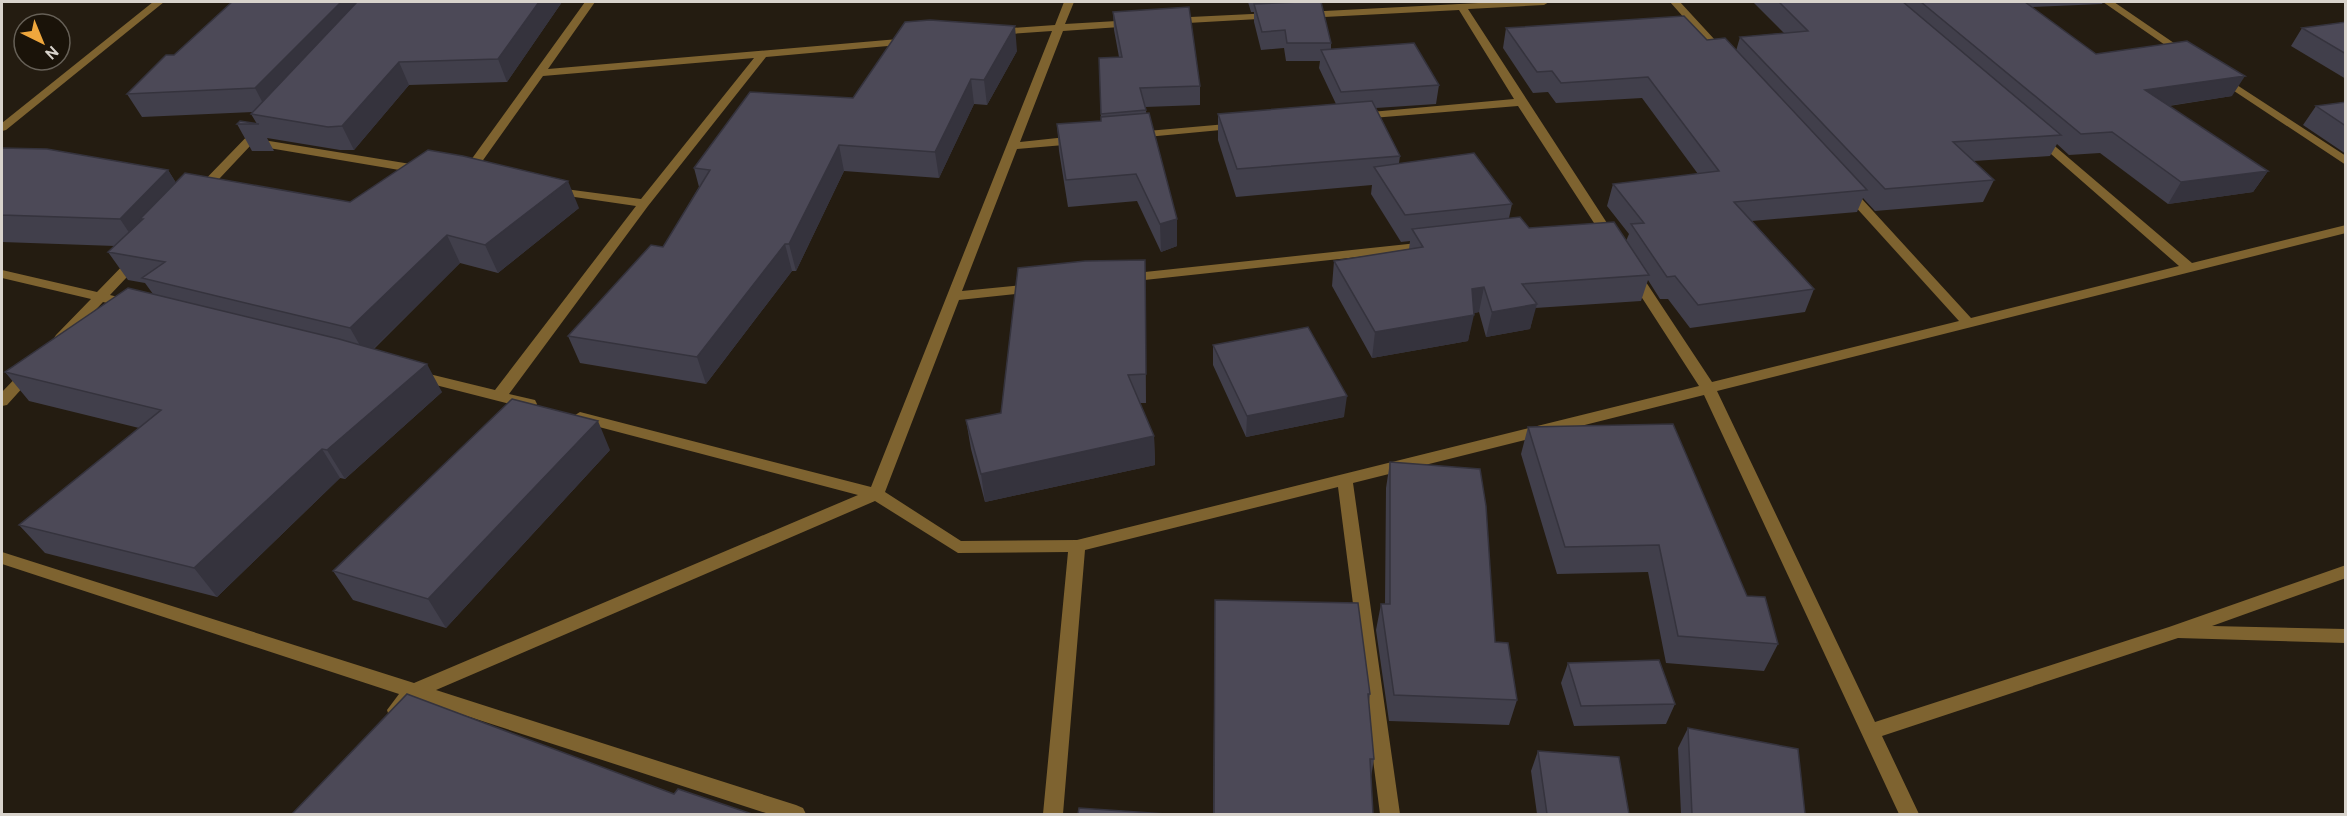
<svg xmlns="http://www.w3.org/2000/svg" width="2347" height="816" font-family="Overpass,sans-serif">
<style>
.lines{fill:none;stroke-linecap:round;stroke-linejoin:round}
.minor{fill:#7e6330;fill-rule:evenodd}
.wall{fill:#413f4b}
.shaded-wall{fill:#35333d}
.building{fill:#4c4957;stroke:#35333d;stroke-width:1.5}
</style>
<rect width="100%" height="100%" fill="#241c11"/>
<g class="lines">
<path class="minor" d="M 153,2 L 164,2 L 6,130 L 2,131 L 2,123 Z
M 585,2 L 595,2 L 548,69 L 910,38 L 915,41 L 910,44 L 766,57 L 648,206 L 509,394 L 535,400 L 537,404 L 535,408 L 530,409 L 412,379 L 410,376 L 417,371 L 495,390 L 636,206 L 554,194 L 548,190 L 550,187 L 641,199 L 754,58 L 543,76 L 471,177 L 463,177 L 463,171 Z
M 1064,2 L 1074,2 L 1065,24 L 1134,20 L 1139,23 L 1134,26 L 1063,31 L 1020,142 L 1076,136 L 1082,140 L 1076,144 L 1017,149 L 962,291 L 1034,284 L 1041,288 L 1034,292 L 959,300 L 885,492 L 961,541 L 1077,540 L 1699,386 L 1626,273 L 1633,269 L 1638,270 L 1712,382 L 1959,321 L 1843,193 L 1841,190 L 1843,187 L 1851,187 L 1971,318 L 2179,266 L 2035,140 L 2035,136 L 2043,136 L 2192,263 L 2346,225 L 2346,233 L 1717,391 L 1875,722 L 2169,627 L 2346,565 L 2346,578 L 2212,626 L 2346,629 L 2346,643 L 2178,638 L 1882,736 L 1919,814 L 1899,814 L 1704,395 L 1353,483 L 1400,814 L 1380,814 L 1338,487 L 1085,550 L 1063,814 L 1043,814 L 1068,552 L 958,553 L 875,501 L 436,690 L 796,805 L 803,808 L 806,814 L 769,814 L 417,700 C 409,709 403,720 389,716 L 387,710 L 399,694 L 2,564 L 2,552 L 414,683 L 858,495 L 580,422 L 572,417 L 580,412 L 871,487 L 1052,31 L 996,35 L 991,32 L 996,29 L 1055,25 Z
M 1498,2 L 1549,2 L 1544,5 L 1468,9 L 1618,240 L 1617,243 L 1607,243 L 1518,106 L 1360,119 L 1354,116 L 1360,113 L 1514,99 L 1459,10 L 1305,18 L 1300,15 L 1305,12 Z
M 1670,2 L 1680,2 L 1727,53 L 1727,57 L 1719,57 Z
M 2103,2 L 2114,2 L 2190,54 L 2185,57 L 2181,56 Z
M 1272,13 L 1276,14 L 1276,18 L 1170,24 L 1165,21 L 1170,18 Z
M 2220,74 L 2346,156 L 2346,165 L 2216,79 L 2215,77 Z
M 1238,123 L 1244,126 L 1242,128 L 1136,138 L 1130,135 L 1136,132 Z
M 260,126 L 266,129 L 257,139 L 423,166 L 429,170 L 423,174 L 251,145 L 204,195 L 196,195 L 194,192 L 196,189 L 256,127 Z
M 1427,242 L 1433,246 L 1432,249 L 1126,282 L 1119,278 L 1126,274 Z
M 136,256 L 143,260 L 110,295 L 134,301 L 136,304 L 134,307 L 129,308 L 103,302 L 66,341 L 61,343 L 54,338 L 56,335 L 91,299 L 2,278 L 2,270 L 97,292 L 131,257 Z
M 30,366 L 35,368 L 37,371 L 35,374 L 7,405 L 2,406 L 2,392 L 25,368 Z"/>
</g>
<path class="wall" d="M 232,2 L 562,2 L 507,82 L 409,85 L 354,150 L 340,150 L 267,138 L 274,151 L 252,151 L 237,124 L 257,124 L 251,114 L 253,112 L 142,117 L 127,94 L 174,55 Z
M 1248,2 L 1321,2 L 1331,43 L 1331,49 L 1439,85 L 1436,104 L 1376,108 L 1400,156 L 1399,163 L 1512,204 L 1509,218 L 1529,228 L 1626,241 L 1629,234 L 1607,206 L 1613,184 L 1698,174 L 1642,98 L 1556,103 L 1548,92 L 1533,93 L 1503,48 L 1506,28 L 1707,40 L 1736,51 L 1740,37 L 1784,33 L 1753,2 L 2103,2 L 2102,4 L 2032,7 L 2096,54 L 2232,96 L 2169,106 L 2268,171 L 2253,192 L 2168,204 L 2100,153 L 2069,155 L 2057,144 L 2050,156 L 1974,161 L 1994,180 L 1983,202 L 1875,211 L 1863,198 L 1857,212 L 1752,221 L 1814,289 L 1805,312 L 1690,328 L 1668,299 L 1660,299 L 1648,280 L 1641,301 L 1535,308 L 1530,329 L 1486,337 L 1479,312 L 1473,313 L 1468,341 L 1372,358 L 1332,286 L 1334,261 L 1409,249 L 1410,241 L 1401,242 L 1371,194 L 1372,185 L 1236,197 L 1218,140 L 1218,114 L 1336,104 L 1319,68 L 1320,61 L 1286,61 L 1284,48 L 1261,50 L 1254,22 L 1254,12 L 1251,12 Z
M 1113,12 L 1200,86 L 1200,105 L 1145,107 L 1177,246 L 1161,252 L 1137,201 L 1068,207 L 1059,151 L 1057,124 L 1101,121 L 1099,58 L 1119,57 L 1114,30 Z
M 2346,22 L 2346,79 L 2291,46 L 2302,28 Z
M 1017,51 L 987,105 L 974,104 L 939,178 L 844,171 L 796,271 L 792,271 L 706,384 L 580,363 L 568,336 L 663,247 L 699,187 L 694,168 L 853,98 Z
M 2346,102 L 2346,154 L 2303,125 L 2316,106 Z
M 2,148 L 168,170 L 176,183 L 350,202 L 579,208 L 498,273 L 460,263 L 374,349 L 442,392 L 345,479 L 340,478 L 217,597 L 45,553 L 19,525 L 139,428 L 29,401 L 5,372 L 153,294 L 145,283 L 128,280 L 108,252 L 115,246 L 2,242 Z
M 1145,260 L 1146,403 L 1140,403 L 1154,436 L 1155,465 L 985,502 L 971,449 L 966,420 L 1001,413 Z
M 1213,345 L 1344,417 L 1246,437 L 1213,365 Z
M 1528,427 L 1747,596 L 1778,644 L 1764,671 L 1666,663 L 1648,572 L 1557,574 L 1521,454 Z
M 610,450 L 446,628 L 353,600 L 333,571 Z
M 1390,462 L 1495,642 L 1517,700 L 1509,725 L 1389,721 L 1376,630 L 1381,604 L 1385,604 L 1386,488 Z
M 1215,600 L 1370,694 L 1369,703 L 1374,759 L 1371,777 L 1373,814 L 1213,814 Z
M 1568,663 L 1675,704 L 1666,724 L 1574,726 L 1561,683 Z
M 1688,728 L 1805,814 L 1681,814 L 1678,748 Z
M 1538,751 L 1629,814 L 1537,814 L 1531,771 Z"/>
<path class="shaded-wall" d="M 341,2 L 373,2 L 267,111 L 255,88 Z
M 539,2 L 562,2 L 507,82 L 498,59 Z
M 1015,26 L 1017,51 L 987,105 L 984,80 Z
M 399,62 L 409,85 L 354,150 L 342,126 Z
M 2245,76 L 2232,96 L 2133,111 L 2145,90 Z
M 971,79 L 974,104 L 939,178 L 935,152 Z
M 839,145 L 844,171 L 796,271 L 789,244 Z
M 168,170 L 185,197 L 143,219 L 140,219 L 150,234 L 138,246 L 120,219 Z
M 2268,171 L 2253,192 L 2168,204 L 2181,182 Z
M 568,181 L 579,208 L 498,273 L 485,245 Z
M 1177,219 L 1177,246 L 1161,252 L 1160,224 Z
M 447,235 L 460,263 L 366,356 L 350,328 Z
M 785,244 L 792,271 L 706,384 L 697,357 Z
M 1484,287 L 1479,312 L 1467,315 L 1472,289 Z
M 1537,304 L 1530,329 L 1486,337 L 1492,312 Z
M 1474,315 L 1468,341 L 1372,358 L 1375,332 Z
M 427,364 L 442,392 L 345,479 L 327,450 Z
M 1347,396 L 1344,417 L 1246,437 L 1247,416 Z
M 598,421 L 610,450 L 446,628 L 428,599 Z
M 1154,436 L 1155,465 L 985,502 L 981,474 Z
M 322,449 L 340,478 L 217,597 L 194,568 Z"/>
<path class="building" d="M 232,2 L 341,2 L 255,88 L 127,94 L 166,55 L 174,55 Z
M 357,2 L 539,2 L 498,59 L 399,62 L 342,126 L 328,127 L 251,114 Z
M 1300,2 L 1321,2 L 1331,43 L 1287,43 L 1285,30 L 1262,32 L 1254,4 Z
M 1779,2 L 1903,2 L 2061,135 L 1953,142 L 1994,180 L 1885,189 L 1740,37 L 1808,31 Z
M 1921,2 L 2025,2 L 2096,54 L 2187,41 L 2245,76 L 2145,90 L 2268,171 L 2181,182 L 2112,132 L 2081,134 Z
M 1189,7 L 1200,86 L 1140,88 L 1146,110 L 1101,114 L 1099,58 L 1122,57 L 1113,12 Z
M 1684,16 L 1707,40 L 1725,38 L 1867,190 L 1734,202 L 1814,289 L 1698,305 L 1675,276 L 1667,277 L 1631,224 L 1644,223 L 1613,184 L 1719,171 L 1648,77 L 1561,83 L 1552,71 L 1537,72 L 1506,28 Z
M 930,20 L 1015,26 L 984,80 L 971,79 L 935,152 L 839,145 L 789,244 L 785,244 L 697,357 L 568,336 L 651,245 L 663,247 L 710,170 L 694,168 L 750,92 L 853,98 L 905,22 Z
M 2346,22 L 2346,54 L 2302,28 Z
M 1414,43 L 1439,85 L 1341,92 L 1321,50 Z
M 1372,101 L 1400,156 L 1237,169 L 1218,114 Z
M 2346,102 L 2346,126 L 2316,106 Z
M 1149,113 L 1177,219 L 1160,224 L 1136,174 L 1066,180 L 1057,124 L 1101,121 L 1101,117 Z
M 240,121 L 259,124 L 237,124 Z
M 2,148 L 47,149 L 168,170 L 120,219 L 2,215 Z
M 428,150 L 463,156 L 568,181 L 485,245 L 447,235 L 350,328 L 142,278 L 165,262 L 108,252 L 143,219 L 140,219 L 185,173 L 350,202 Z
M 1474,153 L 1512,204 L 1405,215 L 1374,167 Z
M 1520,217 L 1529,228 L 1614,222 L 1649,275 L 1522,284 L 1537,304 L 1492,312 L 1484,287 L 1472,289 L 1474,315 L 1375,332 L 1334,261 L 1423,247 L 1412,229 Z
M 1145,260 L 1146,374 L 1128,375 L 1154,436 L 981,474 L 966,420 L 1001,413 L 1018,268 L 1085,261 Z
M 128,288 L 339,339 L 427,364 L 327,450 L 322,449 L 194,568 L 19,525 L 161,410 L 5,372 Z
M 1308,327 L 1347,396 L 1247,416 L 1213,345 Z
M 512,399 L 598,421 L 428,599 L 333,571 Z
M 1673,424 L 1747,596 L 1765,597 L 1778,644 L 1678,636 L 1659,545 L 1565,547 L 1528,427 Z
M 1390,462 L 1480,469 L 1486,506 L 1495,642 L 1508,643 L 1517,700 L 1394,695 L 1381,604 L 1390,604 Z
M 1215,600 L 1358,603 L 1370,694 L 1368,694 L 1374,759 L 1370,759 L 1373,814 L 1214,814 Z
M 1659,660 L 1675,704 L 1581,706 L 1568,663 Z
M 407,694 L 674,794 L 678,789 L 752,814 L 292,814 Z
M 1688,728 L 1798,749 L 1805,814 L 1692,814 Z
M 1538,751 L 1619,757 L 1629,814 L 1547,814 Z
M 1079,808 L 1166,814 L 1078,814 Z"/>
<rect width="2347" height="816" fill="none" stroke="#d8d3cc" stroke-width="6"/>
<g transform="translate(42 42) rotate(137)"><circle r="28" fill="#1a1309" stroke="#666057" stroke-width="1.5"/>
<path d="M0-4.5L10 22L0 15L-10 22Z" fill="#efa73d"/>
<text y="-9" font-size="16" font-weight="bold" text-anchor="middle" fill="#d8d3cc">N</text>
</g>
</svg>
